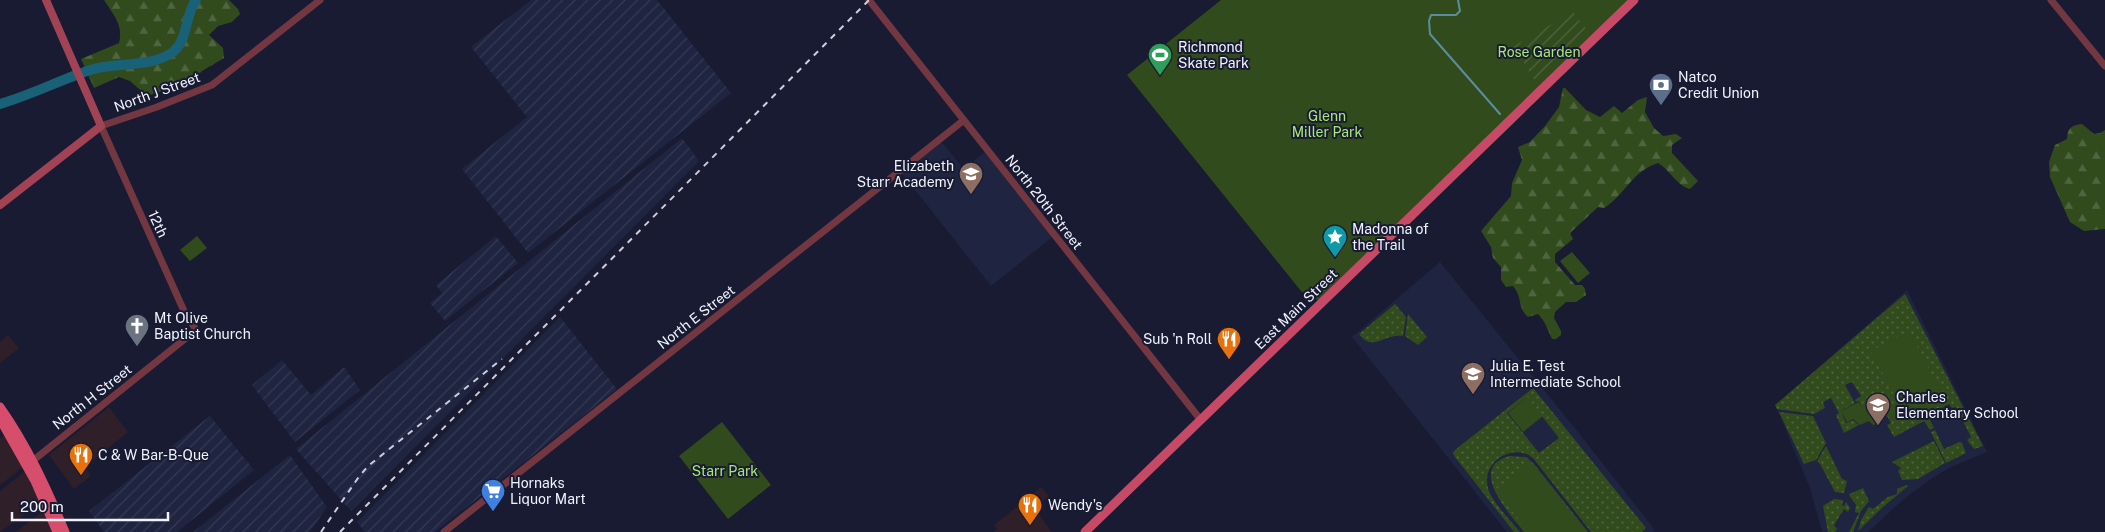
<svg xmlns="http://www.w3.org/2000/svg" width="2105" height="532" font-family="'Public Sans',sans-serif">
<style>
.commercial{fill:#2f1f29}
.industrial{fill:url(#industrial-furrows)}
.built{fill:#1f2440}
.grass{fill:url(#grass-dots);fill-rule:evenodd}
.forest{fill:url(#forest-firs)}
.park{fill:#324b1d}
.garden{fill:url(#garden-furrows)}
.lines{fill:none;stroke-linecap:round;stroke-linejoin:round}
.stream{stroke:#5a8d9e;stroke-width:2}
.river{stroke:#196176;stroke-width:10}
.tertiary{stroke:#733742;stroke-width:7}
.secondary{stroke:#a14355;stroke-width:8}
.primary{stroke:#c64a65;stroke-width:9}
.trunk{stroke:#d64e6c;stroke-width:9}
.rail{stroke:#cccfda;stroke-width:2;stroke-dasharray:6 6;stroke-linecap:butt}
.labels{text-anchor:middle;stroke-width:4;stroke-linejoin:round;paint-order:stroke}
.poi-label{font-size:14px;fill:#f0f3fc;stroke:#181b32;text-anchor:start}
.park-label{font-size:14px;fill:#a8e778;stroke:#181b32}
.street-label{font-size:14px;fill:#f0f3fc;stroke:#181b32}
</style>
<defs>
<pattern id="industrial-furrows" width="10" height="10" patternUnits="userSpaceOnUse" patternTransform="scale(1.25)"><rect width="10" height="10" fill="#1f2440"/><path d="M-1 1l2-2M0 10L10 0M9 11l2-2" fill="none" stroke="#353a53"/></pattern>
<pattern id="grass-dots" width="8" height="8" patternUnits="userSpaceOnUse" patternTransform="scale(1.25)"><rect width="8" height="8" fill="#324b1d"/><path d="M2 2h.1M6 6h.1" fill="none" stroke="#50653f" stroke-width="1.8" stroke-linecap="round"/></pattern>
<pattern id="forest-firs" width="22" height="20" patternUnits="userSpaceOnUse" patternTransform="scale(1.25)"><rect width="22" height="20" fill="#324b1d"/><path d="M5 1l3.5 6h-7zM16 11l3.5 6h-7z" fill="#50653f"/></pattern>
<pattern id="garden-furrows" width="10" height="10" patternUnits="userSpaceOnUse" patternTransform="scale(1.25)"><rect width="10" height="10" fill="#324b1d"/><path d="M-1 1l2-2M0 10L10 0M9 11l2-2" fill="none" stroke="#50653f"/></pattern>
</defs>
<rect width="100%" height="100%" fill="#181b32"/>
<path class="commercial" d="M 8,335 L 19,348 L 0,363 L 0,342 Z
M 109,407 L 128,432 L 85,467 L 91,476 L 74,489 L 49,455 Z
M 5,435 L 23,467 L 0,485 L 0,438 Z
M 25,471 L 41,500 L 41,503 L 0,532 L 0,491 Z
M 1041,487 L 1049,496 L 1034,508 L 1052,532 L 994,532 L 997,529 L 994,525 Z
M 42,512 L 45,512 L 55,532 L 16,532 Z"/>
<path class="industrial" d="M 531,0 L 657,0 L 731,93 L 528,253 L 462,169 L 527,117 L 471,47 Z
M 682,138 L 699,161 L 351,511 L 296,449 Z
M 496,236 L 518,263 L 445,321 L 430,303 L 442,293 L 436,285 Z
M 560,317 L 617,389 L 435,532 L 365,532 L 357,522 Z
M 282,360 L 311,395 L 344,367 L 360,390 L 295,442 L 252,385 Z
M 210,416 L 254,470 L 177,532 L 104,532 L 89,511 Z
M 290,455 L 327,507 L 310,532 L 193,532 Z"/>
<path class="built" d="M 940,140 L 964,169 L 987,150 L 1055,235 L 991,286 L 900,171 Z
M 1440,262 L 1574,427 L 1655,530 L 1652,532 L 1507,532 L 1352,337 Z
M 1907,290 L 1987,452 L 1949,468 L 1931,479 L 1904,499 L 1868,532 L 1822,532 L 1810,488 L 1775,405 Z"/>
<path class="grass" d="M 1905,294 L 1983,446 L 1974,449 L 1967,440 L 1971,437 L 1956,407 L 1952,408 L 1949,404 L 1932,414 L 1934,418 L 1930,420 L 1934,428 L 1930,430 L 1924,421 L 1894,437 L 1887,425 L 1891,423 L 1887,416 L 1883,417 L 1884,420 L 1879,422 L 1872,403 L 1862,407 L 1859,401 L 1856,402 L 1855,400 L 1861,396 L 1852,382 L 1845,385 L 1855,403 L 1841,411 L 1846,423 L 1853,420 L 1859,425 L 1844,433 L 1836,415 L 1839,413 L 1831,398 L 1823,402 L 1825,408 L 1814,414 L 1777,409 L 1775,405 Z
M 1395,304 L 1406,317 L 1403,336 C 1384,333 1373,353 1359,334 Z
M 1408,314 L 1427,337 L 1418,345 L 1405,336 Z
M 1533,388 L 1646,528 L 1642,532 L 1591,532 L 1533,458 C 1513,442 1481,462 1488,488 C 1491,501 1511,521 1520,532 L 1514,532 L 1455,457 L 1453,453 L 1455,450 ZM 1527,397 L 1559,438 L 1539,453 L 1507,413 Z
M 1779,412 L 1813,416 L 1826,443 L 1816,460 L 1804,464 Z
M 1935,430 L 1944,449 L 1959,442 L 1962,443 L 1966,453 L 1946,463 L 1931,432 Z
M 1934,441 L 1945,463 L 1918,479 L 1902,480 L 1898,471 L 1901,468 L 1892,462 Z
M 1826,446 L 1842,479 L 1847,481 L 1844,493 L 1835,492 L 1820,464 L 1817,461 Z
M 1509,456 L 1526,457 L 1534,464 L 1588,532 L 1524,532 C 1511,515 1466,468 1509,456 Z
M 1906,485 L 1908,486 L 1883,507 L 1858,531 L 1861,520 L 1869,507 L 1873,509 L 1888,497 L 1897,494 L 1897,489 Z
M 1863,488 L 1869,501 L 1861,511 L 1853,532 L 1849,532 L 1859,513 L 1855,512 L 1856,505 L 1849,495 L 1850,493 L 1852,493 Z
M 1834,499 L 1843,500 L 1842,505 L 1844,506 L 1846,502 L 1850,508 L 1848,512 L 1844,509 L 1834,525 L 1837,529 L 1835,532 L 1828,532 L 1823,506 Z"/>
<path class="forest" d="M 104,0 L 229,0 L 238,9 L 240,14 L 232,22 L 218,26 L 209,35 L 223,48 L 224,58 L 202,71 L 192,81 L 147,96 L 130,81 L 119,77 L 94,88 L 81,59 L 119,43 C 124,26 113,14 104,0 Z
M 1563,88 L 1565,88 L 1586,110 L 1600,117 L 1614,106 L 1622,113 L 1638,100 L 1647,97 L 1645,112 L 1654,128 L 1663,136 L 1676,134 L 1682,138 L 1672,145 L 1672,153 L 1698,181 L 1690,189 C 1677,186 1670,170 1658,163 C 1632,171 1625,195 1604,208 L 1598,207 L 1570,233 L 1573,239 L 1555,254 L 1555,262 L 1575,285 L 1582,285 L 1585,289 L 1586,295 L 1576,302 L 1566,302 L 1555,312 L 1554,318 L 1561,331 L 1561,335 L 1556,339 L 1552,339 C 1548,330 1545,321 1538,314 L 1528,317 C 1517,307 1523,298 1513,286 L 1506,287 L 1501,280 L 1501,267 L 1493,258 L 1491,247 L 1481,231 L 1511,196 L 1512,183 L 1522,160 L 1518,147 L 1530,142 L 1545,126 L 1559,107 Z
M 2082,124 L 2094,134 L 2100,133 L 2105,130 L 2105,229 L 2084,231 L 2070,222 L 2050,177 L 2049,162 L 2055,145 L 2067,139 C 2067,128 2072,125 2082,124 Z"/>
<path class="park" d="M 1221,0 L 1634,0 L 1323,303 L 1301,291 L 1127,75 Z
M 197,236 L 207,248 L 190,261 L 180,250 Z
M 1572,252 L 1590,273 L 1578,283 L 1560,261 Z
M 1909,331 L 1946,401 L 1908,421 L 1871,351 Z
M 1527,397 L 1543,416 L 1523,432 L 1508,413 Z
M 1859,402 L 1862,407 L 1872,403 L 1879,423 L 1873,425 L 1869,421 L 1860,425 L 1853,419 L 1847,422 L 1841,411 Z
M 1894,403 L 1899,406 L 1903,415 L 1892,420 L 1886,408 Z
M 722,422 L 771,485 L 728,519 L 679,456 Z
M 1530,462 L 1587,532 L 1529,532 L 1495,490 Z"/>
<path class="garden" d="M 1573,12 L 1587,30 L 1535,81 L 1514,46 Z"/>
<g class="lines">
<path class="stream" d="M 1458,0 L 1460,11 L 1456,15 L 1431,15 L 1429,21 L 1430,34 L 1500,114"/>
<path class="river" d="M 0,104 C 31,95 60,80 90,70 C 117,61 149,69 173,52 C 188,40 185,15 196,0"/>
<path class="tertiary" d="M 869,0 L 1200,419
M 2051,0 L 2105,66
M 30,463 L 196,330 L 184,311 L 101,126 L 157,107 L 212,85 L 320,0
M 444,532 L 964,120"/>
<path class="secondary" d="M 0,205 L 101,126 L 46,0"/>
<path class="primary" d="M 1085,532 L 1634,0"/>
<path class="trunk" d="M 0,407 C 27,445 47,489 65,532
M 0,419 L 35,481 L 57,532"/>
<path class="rail" d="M 321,532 L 358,478 L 368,466 L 502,359
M 340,532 L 869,0"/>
</g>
<defs>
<symbol id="stadium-pin" viewBox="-11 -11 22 30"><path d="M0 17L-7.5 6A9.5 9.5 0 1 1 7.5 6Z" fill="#2e9e5b" stroke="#181b32"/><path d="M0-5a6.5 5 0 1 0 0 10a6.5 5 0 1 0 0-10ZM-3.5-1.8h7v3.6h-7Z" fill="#fff"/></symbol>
<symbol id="bank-pin" viewBox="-11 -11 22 30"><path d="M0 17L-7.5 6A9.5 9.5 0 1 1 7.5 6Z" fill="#5c6f8a" stroke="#181b32"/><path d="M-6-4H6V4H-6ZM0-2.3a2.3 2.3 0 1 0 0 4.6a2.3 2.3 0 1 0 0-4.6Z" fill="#fff"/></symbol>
<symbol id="school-pin" viewBox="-11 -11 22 30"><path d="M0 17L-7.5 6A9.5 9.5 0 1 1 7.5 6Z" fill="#8d6e63" stroke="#181b32"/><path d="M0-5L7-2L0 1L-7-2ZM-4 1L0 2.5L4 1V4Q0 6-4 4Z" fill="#fff"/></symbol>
<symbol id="sight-pin" viewBox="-11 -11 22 30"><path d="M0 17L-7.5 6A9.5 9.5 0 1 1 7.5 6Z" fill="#0f9aa8" stroke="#181b32"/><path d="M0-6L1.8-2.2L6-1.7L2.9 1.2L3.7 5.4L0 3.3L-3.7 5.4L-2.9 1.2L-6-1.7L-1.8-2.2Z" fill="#fff"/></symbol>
<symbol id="church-pin" viewBox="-11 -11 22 30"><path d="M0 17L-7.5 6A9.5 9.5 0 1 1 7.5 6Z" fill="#6b7280" stroke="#181b32"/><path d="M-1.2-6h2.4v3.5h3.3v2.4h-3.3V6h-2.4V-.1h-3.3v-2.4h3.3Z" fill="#fff"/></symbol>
<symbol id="restaurant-pin" viewBox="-11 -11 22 30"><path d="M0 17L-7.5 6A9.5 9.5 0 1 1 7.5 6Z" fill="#e8710a" stroke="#181b32"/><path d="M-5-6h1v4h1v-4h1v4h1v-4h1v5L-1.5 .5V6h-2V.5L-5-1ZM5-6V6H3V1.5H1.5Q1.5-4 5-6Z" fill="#fff"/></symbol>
<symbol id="supermarket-pin" viewBox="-11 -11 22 30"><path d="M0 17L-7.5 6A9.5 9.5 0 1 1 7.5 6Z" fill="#3f7fe0" stroke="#181b32"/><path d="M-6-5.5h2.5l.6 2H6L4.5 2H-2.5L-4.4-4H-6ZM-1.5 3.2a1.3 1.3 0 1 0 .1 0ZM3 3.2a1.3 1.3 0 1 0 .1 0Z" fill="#fff"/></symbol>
</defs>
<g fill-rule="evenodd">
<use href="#stadium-pin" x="1146" y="41" width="28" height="38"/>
<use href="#bank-pin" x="1647" y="71" width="28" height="38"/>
<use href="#school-pin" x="957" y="160" width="28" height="38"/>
<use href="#sight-pin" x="1321" y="223" width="28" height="38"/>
<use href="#church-pin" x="123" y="312" width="28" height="38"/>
<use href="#restaurant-pin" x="1215" y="325" width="28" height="38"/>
<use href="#school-pin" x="1459" y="360" width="28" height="38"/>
<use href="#school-pin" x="1864" y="391" width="28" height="38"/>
<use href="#restaurant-pin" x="67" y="441" width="28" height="38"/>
<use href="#supermarket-pin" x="479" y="477" width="28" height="38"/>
<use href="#restaurant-pin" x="1016" y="491" width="28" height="38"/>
</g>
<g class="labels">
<g class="poi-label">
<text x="1178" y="52">Richmond<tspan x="1178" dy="16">Skate Park</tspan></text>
<text x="1678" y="82">Natco<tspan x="1678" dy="16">Credit Union</tspan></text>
<text x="954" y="171" text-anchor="end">Elizabeth<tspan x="954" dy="16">Starr Academy</tspan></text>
<text x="1352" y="234">Madonna of<tspan x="1352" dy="16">the Trail</tspan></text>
<text x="154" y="323">Mt Olive<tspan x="154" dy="16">Baptist Church</tspan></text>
<text x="1212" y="344" text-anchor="end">Sub 'n Roll</text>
<text x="1490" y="371">Julia E. Test<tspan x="1490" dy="16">Intermediate School</tspan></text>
<text x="1896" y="402">Charles<tspan x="1896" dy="16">Elementary School</tspan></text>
<text x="98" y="460">C &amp; W Bar-B-Que</text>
<text x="510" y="488">Hornaks<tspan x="510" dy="16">Liquor Mart</tspan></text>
<text x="1048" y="510">Wendy's</text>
</g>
<g class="park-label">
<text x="1539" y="57">Rose Garden</text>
<text x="1327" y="121">Glenn<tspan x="1327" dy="16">Miller Park</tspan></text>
<text x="725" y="476">Starr Park</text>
</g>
<g class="street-label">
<text transform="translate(157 92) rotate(-20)" y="5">North J Street</text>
<text transform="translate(1044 202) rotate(52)" y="5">North 20th Street</text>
<text transform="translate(158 224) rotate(65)" y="5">12th</text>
<text transform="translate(1296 309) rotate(-44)" y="5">East Main Street</text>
<text transform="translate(696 317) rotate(-38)" y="5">North E Street</text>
<text transform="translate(92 397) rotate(-38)" y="5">North H Street</text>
</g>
</g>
<path d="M12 512v8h156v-8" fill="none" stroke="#f0f3fc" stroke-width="2.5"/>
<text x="20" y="512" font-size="15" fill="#f0f3fc" stroke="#181b32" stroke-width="4" paint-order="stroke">200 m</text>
</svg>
